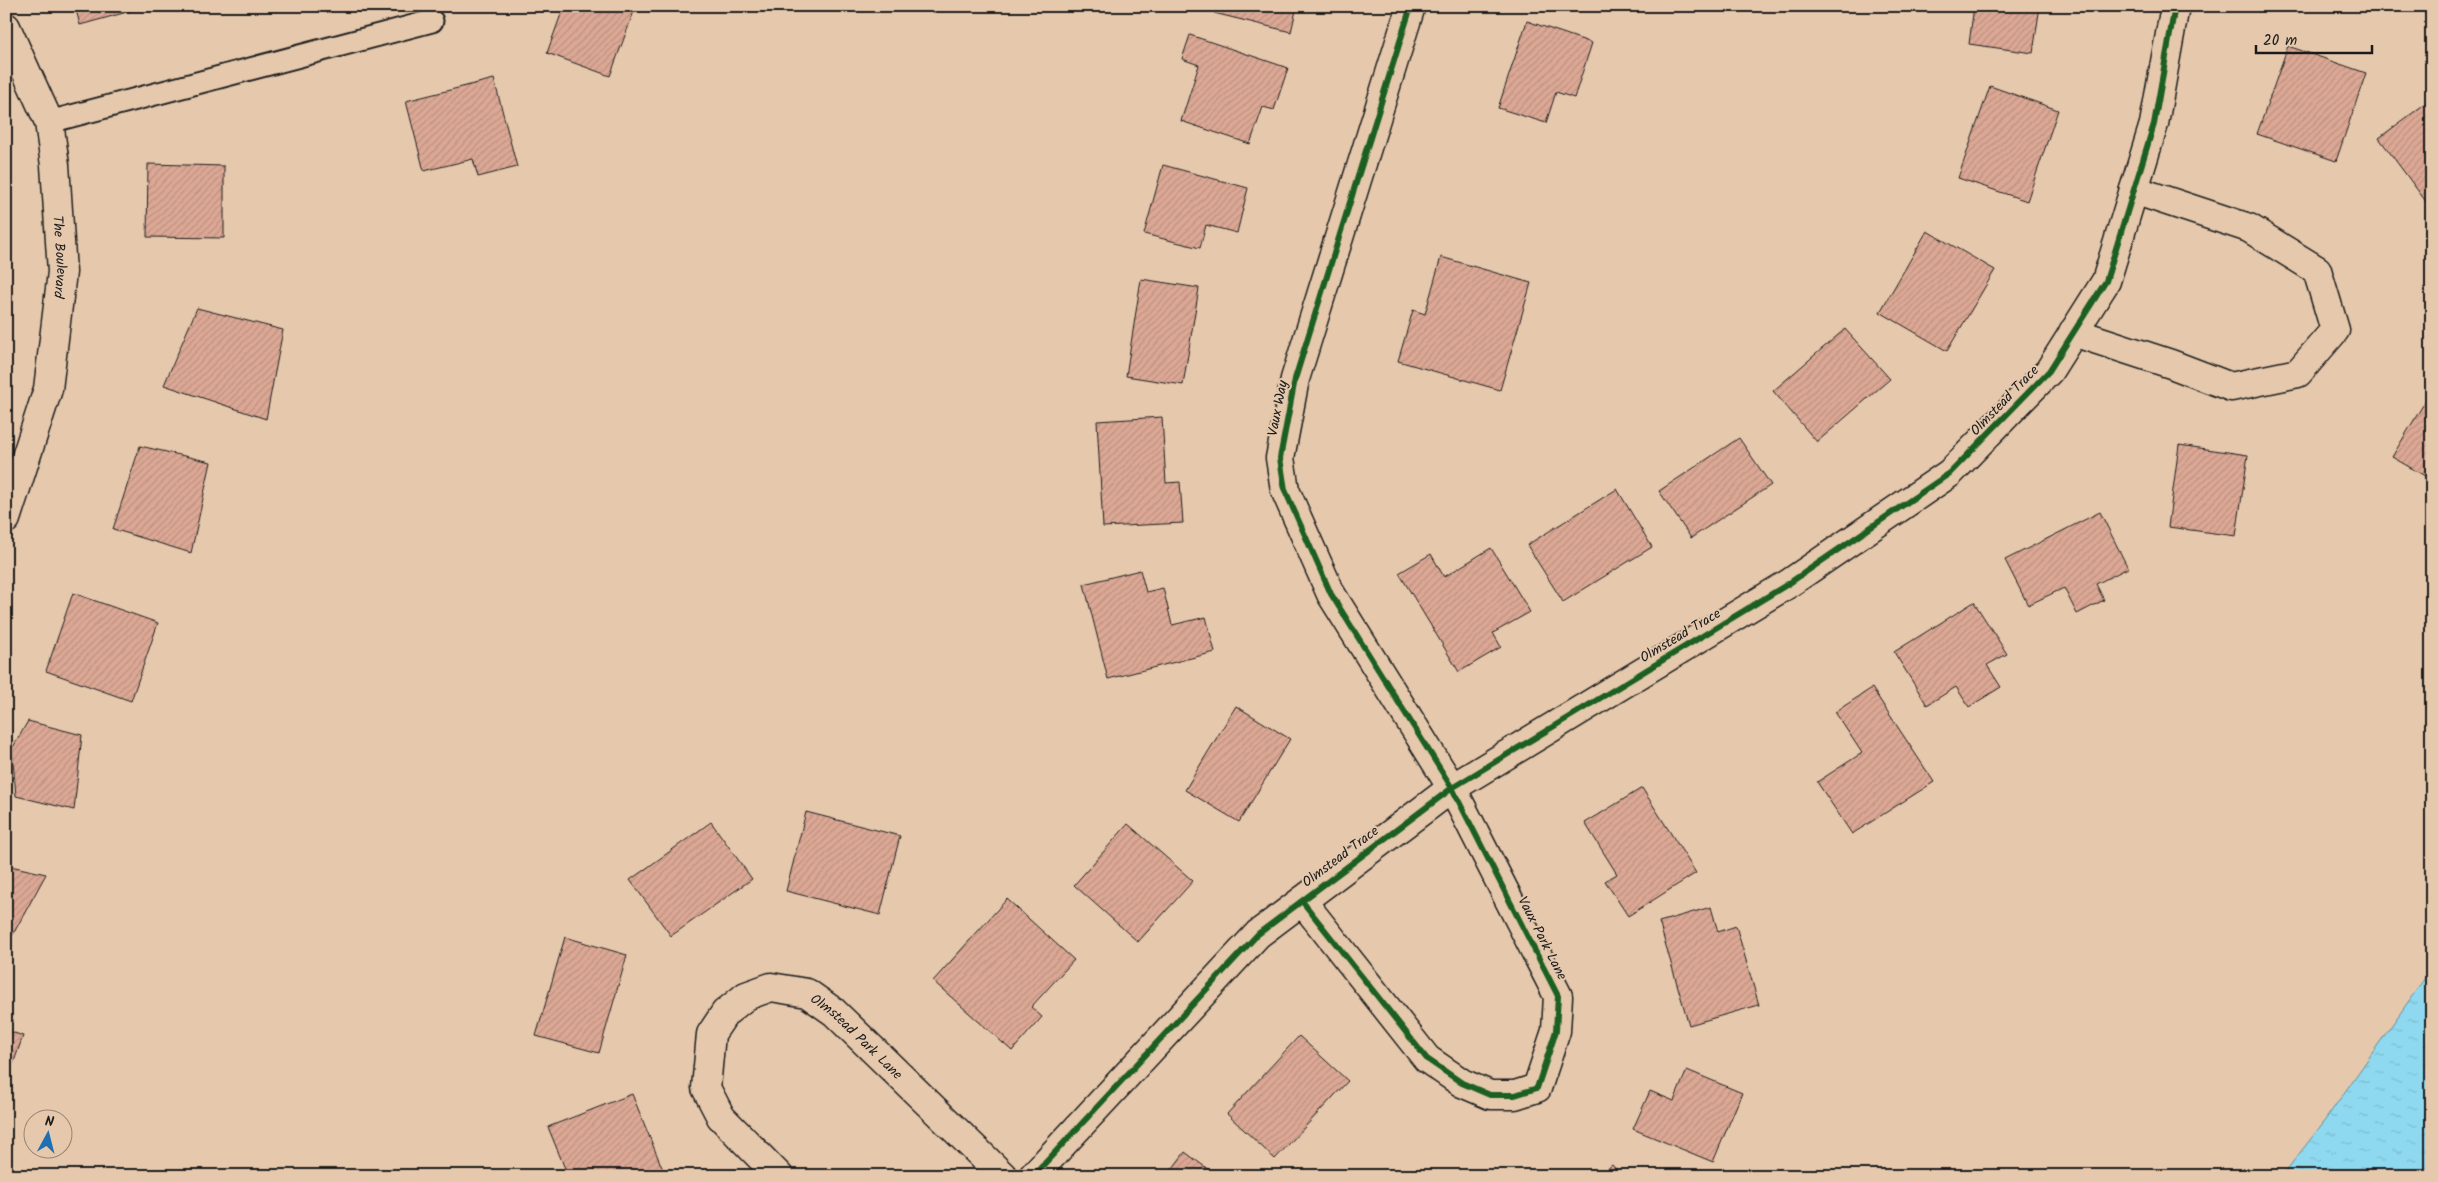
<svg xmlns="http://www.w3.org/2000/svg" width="2438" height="1182" font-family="Kalam,sans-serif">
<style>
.water{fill:url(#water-ripples);stroke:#618d9b}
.building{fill:url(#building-hatch);stroke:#1c1c1c}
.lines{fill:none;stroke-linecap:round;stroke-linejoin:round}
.service-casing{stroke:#1c1c1c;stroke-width:25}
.minor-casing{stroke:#1c1c1c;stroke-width:31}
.service{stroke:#e6c9ad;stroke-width:21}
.minor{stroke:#e6c9ad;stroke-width:28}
.cycleway-casing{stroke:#e6c9ad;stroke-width:9}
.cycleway{stroke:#1b5e20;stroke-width:6}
.labels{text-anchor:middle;stroke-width:4;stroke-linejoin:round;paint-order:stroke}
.street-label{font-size:14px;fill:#1c1c1c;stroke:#e6c9ad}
</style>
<defs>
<pattern id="water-ripples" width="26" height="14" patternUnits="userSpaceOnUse" patternTransform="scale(1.25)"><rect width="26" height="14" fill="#8fd9f0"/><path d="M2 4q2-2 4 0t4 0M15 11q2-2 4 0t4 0" fill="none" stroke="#7bbacd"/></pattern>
<pattern id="building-hatch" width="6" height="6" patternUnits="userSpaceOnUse" patternTransform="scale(1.25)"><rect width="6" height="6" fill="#dca895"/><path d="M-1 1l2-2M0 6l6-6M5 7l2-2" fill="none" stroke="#bc9080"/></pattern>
</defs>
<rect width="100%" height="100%" fill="#e6c9ad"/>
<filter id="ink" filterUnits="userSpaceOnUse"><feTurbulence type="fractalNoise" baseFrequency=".02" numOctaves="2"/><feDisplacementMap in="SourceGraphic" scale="10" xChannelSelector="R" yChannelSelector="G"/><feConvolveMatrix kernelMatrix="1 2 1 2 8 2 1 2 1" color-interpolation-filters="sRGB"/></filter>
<g filter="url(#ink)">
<path class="water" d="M 2432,968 L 2432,1176 L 2282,1176 L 2323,1123 Z"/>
<path class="building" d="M 75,6 L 149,6 L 80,25 Z
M 564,6 L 636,6 L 610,76 L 547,53 Z
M 1216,6 L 1297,6 L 1291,32 L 1214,13 Z
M 1974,6 L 2040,6 L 2033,53 L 1969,44 Z
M 1527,21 L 1592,43 L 1574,98 L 1556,92 L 1546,123 L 1498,108 Z
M 1190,35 L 1288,68 L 1274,110 L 1263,107 L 1250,144 L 1181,121 L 1199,65 L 1182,59 Z
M 2288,46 L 2366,73 L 2336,161 L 2257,134 Z
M 494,79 L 517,167 L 478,177 L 473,159 L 424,171 L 406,101 Z
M 1990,86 L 2058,110 L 2027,201 L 1958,178 Z
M 2426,103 L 2432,112 L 2430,207 L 2379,138 Z
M 148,164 L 224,166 L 224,238 L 147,237 Z
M 1163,165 L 1248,188 L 1237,233 L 1206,225 L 1200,248 L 1144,234 Z
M 1927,231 L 1995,270 L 1947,351 L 1880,312 Z
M 1441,257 L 1531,283 L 1500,390 L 1398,361 L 1413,310 L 1425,314 Z
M 1141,279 L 1199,288 L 1183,385 L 1126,376 Z
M 197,308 L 283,330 L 266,419 L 164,385 Z
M 1845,329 L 1890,379 L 1817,442 L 1773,391 Z
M 2432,390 L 2432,480 L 2392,457 Z
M 1162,417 L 1166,483 L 1180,482 L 1183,523 L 1103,527 L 1097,421 Z
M 1739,438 L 1771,485 L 1691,538 L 1659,491 Z
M 2179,445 L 2248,455 L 2236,536 L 2168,527 Z
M 140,446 L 211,462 L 191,553 L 113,529 Z
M 1617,489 L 1652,547 L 1563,602 L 1527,545 Z
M 2100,512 L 2128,568 L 2096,584 L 2104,600 L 2077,614 L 2064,588 L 2028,605 L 2005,560 Z
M 1491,548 L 1530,612 L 1493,633 L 1501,647 L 1459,672 L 1399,573 L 1431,554 L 1444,577 Z
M 1140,570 L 1146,592 L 1163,588 L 1172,625 L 1206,617 L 1215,652 L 1108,679 L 1084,584 Z
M 73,593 L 158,623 L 131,701 L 46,671 Z
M 1974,602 L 2007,654 L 1987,665 L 2001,687 L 1969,707 L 1956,687 L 1927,705 L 1894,652 Z
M 1872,688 L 1934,782 L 1852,834 L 1817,782 L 1862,753 L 1835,712 Z
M 1236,706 L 1290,739 L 1239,822 L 1185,790 Z
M 28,721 L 82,735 L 74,810 L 16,796 L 12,749 Z
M 1642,788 L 1696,873 L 1628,916 L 1605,881 L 1617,874 L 1585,823 Z
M 806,812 L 900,836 L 880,915 L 786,891 Z
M 711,822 L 752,879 L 671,936 L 630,880 Z
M 1128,824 L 1193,881 L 1138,942 L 1074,885 Z
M 6,865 L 46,874 L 6,947 Z
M 1007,899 L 1074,960 L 1031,1007 L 1042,1017 L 1012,1051 L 933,981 Z
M 1711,907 L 1718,932 L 1736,926 L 1759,1005 L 1689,1025 L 1659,922 Z
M 565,937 L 627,955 L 599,1053 L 536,1036 Z
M 6,1030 L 23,1036 L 6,1084 Z
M 1299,1036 L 1348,1081 L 1275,1159 L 1227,1114 Z
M 1687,1070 L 1742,1093 L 1713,1162 L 1633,1129 L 1650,1091 L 1674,1101 Z
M 632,1094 L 663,1170 L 647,1176 L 568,1176 L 548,1127 Z
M 1185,1152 L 1217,1176 L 1167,1176 Z
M 1612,1165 L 1622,1176 L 1599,1176 Z"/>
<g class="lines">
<defs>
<path id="service" d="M 49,122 L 432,21"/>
<g id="minor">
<path id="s1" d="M 6,27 L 49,122 L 55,165 L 62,272 L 48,389 L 6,519"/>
<path d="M 2073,332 L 2171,364 L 2231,387 L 2298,373 L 2335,330 L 2317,270 L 2249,228 L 2134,190"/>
<path d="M 1302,901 L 1427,1059 L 1462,1083 L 1490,1095 L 1515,1095 L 1537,1088 L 1556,1031 L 1558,996 L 1452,788 L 1331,594 L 1285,490 L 1280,458 L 1295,379 L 1411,6"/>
<path id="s2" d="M 779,1176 L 721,1117 L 706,1088 L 711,1034 L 725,1013 L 746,996 L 771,987 L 807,993 L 834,1012 L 1003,1176"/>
<path d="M 1033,1176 L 1258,934 L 1452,788 L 1788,584 L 1950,473 L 2049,371 L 2106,281 L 2154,124 L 2175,6"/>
</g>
</defs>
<use href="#service" class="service-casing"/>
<use href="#minor" class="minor-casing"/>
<use href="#service" class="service"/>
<use href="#minor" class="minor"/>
<defs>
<path id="cycleway" d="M 1302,901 L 1427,1059 L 1462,1083 L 1490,1095 L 1515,1095 L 1537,1088 L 1556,1031 L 1558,996 L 1452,788 L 1331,594 L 1285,490 L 1280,458 L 1295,379 L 1411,6
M 1033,1176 L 1258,934 L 1452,788 L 1788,584 L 1950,473 L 2049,371 L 2106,281 L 2154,124 L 2175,6"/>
</defs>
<use href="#cycleway" class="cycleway-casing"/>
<use href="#cycleway" class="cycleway"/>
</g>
</g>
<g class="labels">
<g class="street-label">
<text dy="5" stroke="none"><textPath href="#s1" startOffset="240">The Boulevard</textPath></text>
<text transform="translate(2004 400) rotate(-46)" y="5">Olmstead Trace</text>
<text transform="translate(1277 408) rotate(-79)" y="5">Vaux Way</text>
<text transform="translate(1680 635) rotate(-31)" y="5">Olmstead Trace</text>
<text transform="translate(1340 856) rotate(-37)" y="5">Olmstead Trace</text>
<text transform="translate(1543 938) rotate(63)" y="5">Vaux Park Lane</text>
<text dy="5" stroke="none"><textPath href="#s2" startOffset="351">Olmstead Park Lane</textPath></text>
</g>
</g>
<rect width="2438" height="1182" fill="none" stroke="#e6c9ad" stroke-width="25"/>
<rect x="12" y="12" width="2413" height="1157" fill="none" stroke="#1c1c1c" stroke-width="2" filter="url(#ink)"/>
<g transform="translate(48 1134) rotate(7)"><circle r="24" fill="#e6c9ad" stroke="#958473"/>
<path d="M0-4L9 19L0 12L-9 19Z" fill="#1f6fb2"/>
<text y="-8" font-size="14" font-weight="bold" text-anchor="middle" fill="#1c1c1c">N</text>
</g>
<path d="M2256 45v8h116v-8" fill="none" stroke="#1c1c1c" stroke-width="2.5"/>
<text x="2263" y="45" font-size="15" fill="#1c1c1c" stroke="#e6c9ad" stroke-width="4" paint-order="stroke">20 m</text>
</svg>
